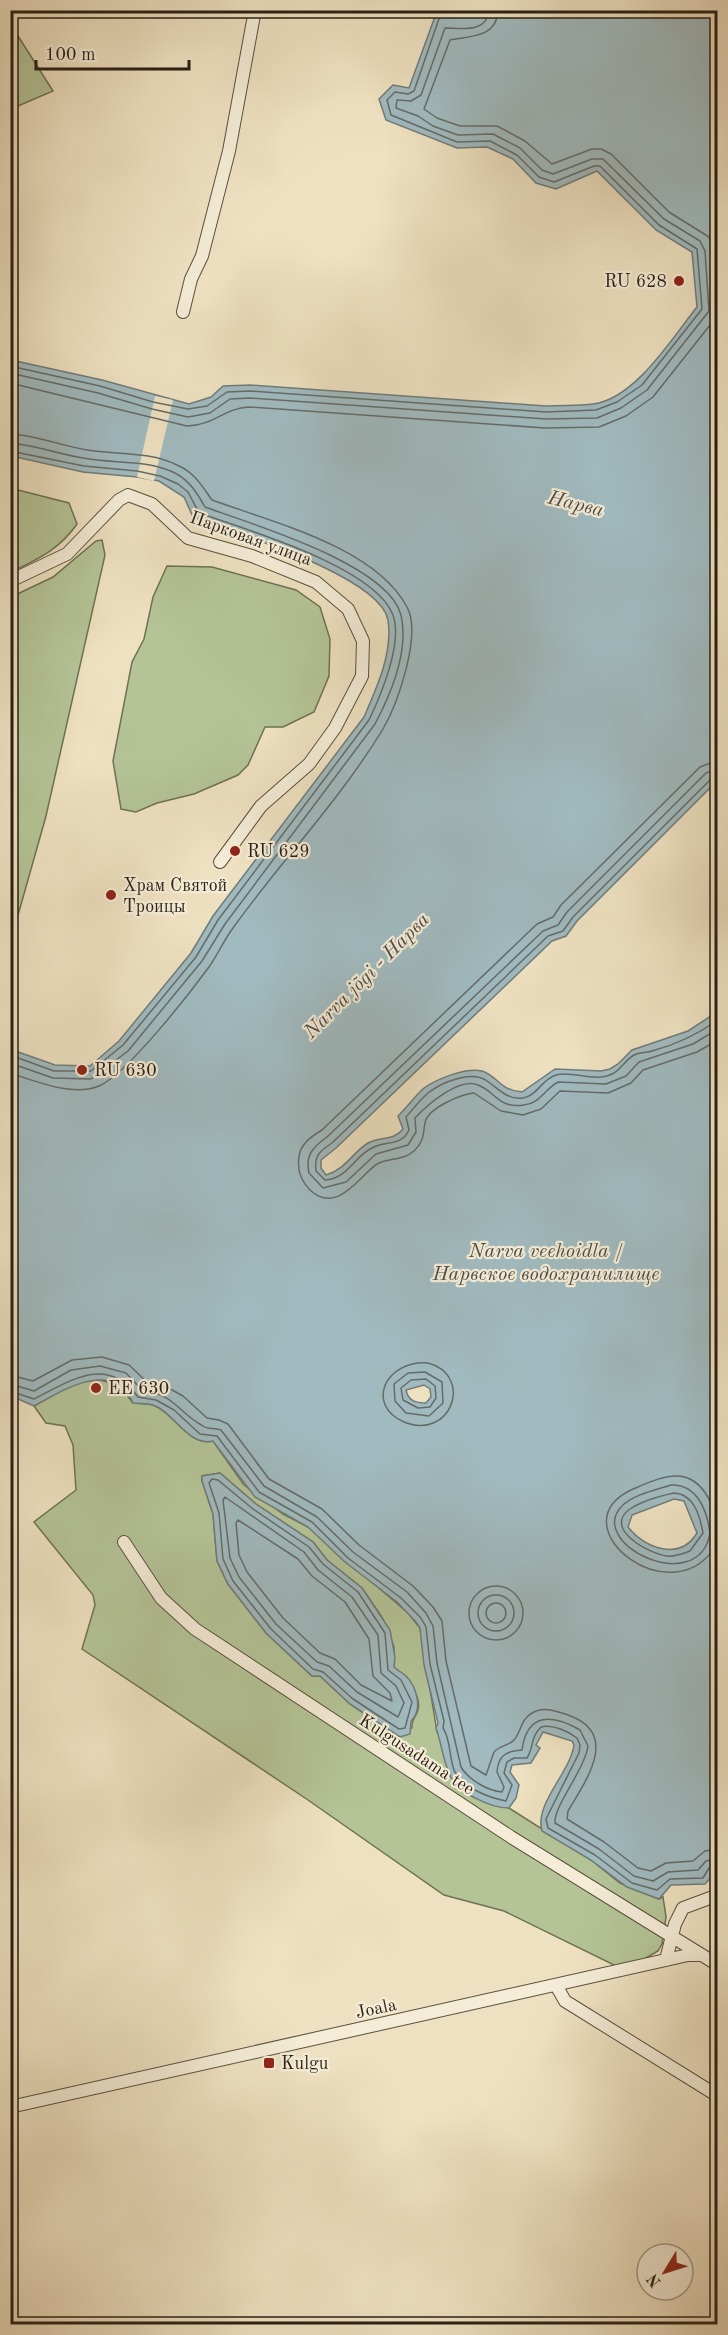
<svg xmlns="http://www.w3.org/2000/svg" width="728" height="2335" font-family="'Old Standard TT',serif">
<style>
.green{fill:#b4c497;stroke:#6e7255;stroke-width:1.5;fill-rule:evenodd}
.water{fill:#a0babf;stroke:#707c7a;stroke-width:1.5;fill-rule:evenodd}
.pier{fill:#eee1c1}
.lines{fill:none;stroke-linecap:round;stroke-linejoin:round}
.shore{stroke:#646c69;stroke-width:1.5}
.street-casing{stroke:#5a503e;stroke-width:14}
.street{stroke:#f4ecd7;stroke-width:12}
.poi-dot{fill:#8f2418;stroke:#f4ecd7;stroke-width:2}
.labels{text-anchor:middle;stroke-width:4.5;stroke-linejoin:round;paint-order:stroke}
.poi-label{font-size:18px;fill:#291f13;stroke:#f4ecd7;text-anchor:start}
.street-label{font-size:18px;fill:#291f13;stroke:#f4ecd7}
.water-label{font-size:20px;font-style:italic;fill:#4d4e47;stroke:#f4ecd7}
</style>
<rect width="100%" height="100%" fill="#eee1c1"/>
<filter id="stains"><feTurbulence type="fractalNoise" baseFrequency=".00333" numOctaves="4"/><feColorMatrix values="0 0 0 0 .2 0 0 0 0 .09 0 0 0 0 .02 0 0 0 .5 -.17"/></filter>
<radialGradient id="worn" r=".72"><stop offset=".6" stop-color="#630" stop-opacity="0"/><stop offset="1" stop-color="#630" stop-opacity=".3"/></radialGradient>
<path class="green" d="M 11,25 L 53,91 L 11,109 L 10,109 Z
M 10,488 L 69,503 L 77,524 C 60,549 38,559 11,572 Z
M 102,540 L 105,555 L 46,816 L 11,940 L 11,597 L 53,577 L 96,541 Z
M 167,566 L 212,567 L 296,590 L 320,607 L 330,639 L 329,676 L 314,712 L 283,727 L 265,727 L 248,765 L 238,775 L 194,794 L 157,803 L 136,812 L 121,809 L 113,761 L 132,662 L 144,639 L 153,597 Z
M 100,1380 L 119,1385 L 133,1403 C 139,1404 147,1403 153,1405 C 174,1412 188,1447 213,1441 L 244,1485 L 283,1514 L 308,1527 L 408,1613 L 420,1628 L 437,1732 L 441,1736 L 448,1772 L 455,1782 L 473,1797 L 509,1808 L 591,1860 L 620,1883 L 659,1899 L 663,1897 L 666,1917 L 662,1944 L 658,1951 L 641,1961 L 616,1966 L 504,1911 L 444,1895 L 308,1800 L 82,1649 L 95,1605 L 93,1595 L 34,1522 L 76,1490 L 73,1445 L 65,1426 L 46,1423 L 34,1406 L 76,1382 ZM 220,1473 L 256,1504 L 313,1542 L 327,1560 L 362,1588 L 382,1617 L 394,1647 L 393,1667 C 405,1677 422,1693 418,1710 C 416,1718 411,1719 412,1728 L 399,1737 L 350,1704 L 320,1676 L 312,1676 L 266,1633 L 228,1584 L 217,1561 L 213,1514 L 202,1481 L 202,1476 Z"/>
<path class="water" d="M 480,10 L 717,11 L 717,781 L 577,921 L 566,936 L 552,941 L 336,1148 L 321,1160 L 321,1168 L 326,1175 C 346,1169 352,1153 368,1143 C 380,1136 394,1141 403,1129 L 398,1116 C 407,1107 415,1096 424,1088 C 437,1079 466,1067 482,1071 C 499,1077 499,1090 522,1092 L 555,1069 L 601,1071 L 610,1069 L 618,1064 L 632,1050 L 688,1031 L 717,1012 L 718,1870 L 705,1884 L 671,1885 L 659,1899 L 627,1887 L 591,1860 L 542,1831 C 534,1804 570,1773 574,1745 L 572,1741 L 543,1732 L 536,1745 L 540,1748 L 531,1763 L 512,1765 L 510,1772 L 519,1785 L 516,1798 L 509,1808 C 490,1808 456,1792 449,1773 C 443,1759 441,1742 436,1728 L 438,1723 L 424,1665 L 420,1628 L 416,1622 L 397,1602 L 345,1562 L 308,1527 L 255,1497 L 213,1441 C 188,1447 174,1412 153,1405 C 147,1403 139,1404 133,1403 C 113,1358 63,1390 34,1406 L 11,1396 L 10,1049 L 55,1065 L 90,1066 L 119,1041 L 191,953 L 213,916 L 364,717 C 377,687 393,653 388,620 C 380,576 233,532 193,517 L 184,497 L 159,481 L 137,477 L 83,472 L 11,456 L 11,360 L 102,380 L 189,404 L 211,397 L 223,386 L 250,385 L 546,406 C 562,405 578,406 593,404 C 635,399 672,338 697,307 L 692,252 L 656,230 L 597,171 L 556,189 L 536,183 L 513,159 L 487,147 L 457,148 L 386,120 L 379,99 L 393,85 L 409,88 L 437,11 L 456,11 L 456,17 ZM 424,1385 L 430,1389 L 431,1397 L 426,1403 C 416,1403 408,1401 406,1390 ZM 674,1499 L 684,1501 L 697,1533 C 680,1561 646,1549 628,1527 L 632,1515 Z
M 220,1473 L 256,1504 L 313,1542 L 327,1560 L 362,1588 L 390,1630 L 395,1657 L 394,1667 C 397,1670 403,1673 406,1676 C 417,1687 423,1710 411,1721 L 410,1734 L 400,1737 L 350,1704 L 320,1676 L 312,1676 L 266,1633 L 228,1584 L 217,1561 L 213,1514 L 202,1481 L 202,1476 Z"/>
<path class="pier" d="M 155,396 L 173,400 L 154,481 L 137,477 Z"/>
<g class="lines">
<path class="shore" d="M 498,10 C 497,38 470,36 450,40 L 424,109 L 437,118 L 460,126 L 497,126 L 525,141 L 552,164 L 592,149 L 601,149 L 611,154 L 669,212 L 709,237 L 714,249 L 718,285
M 10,366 L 100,386 L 153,402 L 188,409 L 207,406 L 227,392 L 250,391 L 546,412 L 596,410 L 617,402 L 642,385 L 702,309 L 697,249 L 659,225 L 600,166 L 594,166 L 554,182 L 539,177 L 517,155 L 490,141 L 457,142 L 391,115 L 387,100 L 395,92 L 408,94 L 414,91 L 442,10
M 10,373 L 98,393 L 152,409 L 188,417 L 210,413 L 230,399 L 250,398 L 546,419 L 597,418 L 621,408 L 647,390 L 709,311 L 705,251 L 700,241 L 664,219 L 603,159 L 592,159 L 553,174 L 542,170 L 520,148 L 493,134 L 458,135 L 433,126 L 418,116 L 396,108 L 397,100 L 411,101 L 421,95 L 445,28 C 460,28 487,34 489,10
M 10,383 L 187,426 C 215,425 224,408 249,407 L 545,428 L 599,427 L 626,416 L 653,397 L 718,315
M 10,434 C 36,435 62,446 87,450 C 117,455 149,451 177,465 C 194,472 202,486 212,500 C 272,522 375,547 407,607 C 422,634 398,703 383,729 C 340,800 281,861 233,928 C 224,940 218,954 209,967 C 190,993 126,1075 99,1086 C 73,1097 35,1081 10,1073
M 10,443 C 35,445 59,454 83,458 C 113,464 147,459 175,473 C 190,481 197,493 205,507 C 251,524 388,564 401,615 C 409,650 391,694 375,724 L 225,924 L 202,961 L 128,1051 L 91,1079 L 53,1078 L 10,1063
M 10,451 L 84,466 L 137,471 L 160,476 L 178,484 L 188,492 L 199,513 C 247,530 375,567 393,615 C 403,643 381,695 369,720 L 218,920 L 196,957 L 123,1045 L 91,1071 L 54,1071 L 10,1055
M 718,760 L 700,767 L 561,905 L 553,917 L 537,924 L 322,1130 C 312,1136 300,1144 299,1157 C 297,1170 301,1181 310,1190 C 339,1217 363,1170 379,1163 C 390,1158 404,1160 414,1151 C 424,1142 423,1134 425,1123 C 427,1108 462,1094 474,1093 L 501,1111 L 523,1115 L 541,1109 L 560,1091 L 608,1093 L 631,1083 L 643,1070 L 697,1052 L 718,1040
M 718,769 L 706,773 L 567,912 L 558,925 L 543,931 L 327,1137 C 313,1147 305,1155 309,1173 L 323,1188 L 346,1182 L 376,1154 L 408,1145 L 416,1132 L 415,1118 C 427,1105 459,1077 478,1085 C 495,1091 498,1109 524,1105 C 539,1104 545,1089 558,1082 L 606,1084 L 626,1076 L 639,1062 L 693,1044 L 718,1029
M 718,777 L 711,779 L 573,917 L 563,931 L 548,936 L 332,1143 C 320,1151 314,1155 316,1171 L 325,1180 C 349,1178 353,1157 372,1148 C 386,1140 401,1147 409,1130 L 406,1117 C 413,1109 420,1100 428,1093 C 442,1082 472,1070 487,1081 C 499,1089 507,1100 523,1098 C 537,1096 542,1079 556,1075 C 570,1071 587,1079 601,1077 C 620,1075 621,1063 634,1055 C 640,1052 646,1053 652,1051 C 675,1045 698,1034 718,1020
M 428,1363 C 474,1375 452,1441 404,1422 C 365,1405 385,1360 428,1363 Z
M 425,1372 L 442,1382 L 443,1403 L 429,1416 L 406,1413 L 395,1401 L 394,1384 L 408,1373 Z
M 10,1375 L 33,1381 L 72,1360 L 102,1357 L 129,1365 L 147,1382 L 163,1385 L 183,1396 L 207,1418 L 219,1420 L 228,1424 L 269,1479 L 322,1509 L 359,1545 L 413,1586 L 433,1607 L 442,1621 L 446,1661 L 471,1766 L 486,1775 L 494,1752 C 499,1746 510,1745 514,1740 C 521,1732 521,1719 532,1713 C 544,1706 556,1711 568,1715 C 620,1733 587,1779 568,1811 L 567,1819 L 604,1842 L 638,1868 L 651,1871 L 666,1863 L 693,1861 L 705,1851 L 718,1849
M 411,1380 L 426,1379 L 435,1386 L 436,1398 L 430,1407 L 418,1408 L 403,1400 L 401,1388 Z
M 10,1384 L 34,1391 L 71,1370 L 100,1366 L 126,1373 L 142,1390 C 176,1395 177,1412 203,1426 C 208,1430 214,1427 221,1430 L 264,1486 L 317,1517 L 353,1552 L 407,1592 L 426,1613 L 433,1626 L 437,1663 L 461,1767 C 469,1780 488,1791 502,1792 L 504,1787 L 497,1772 C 498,1755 507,1751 522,1750 C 527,1712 553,1714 580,1730 L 588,1746 C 585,1769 553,1807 555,1823 L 599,1849 L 634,1876 L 653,1881 L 668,1872 L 698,1870 L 706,1861 L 718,1858
M 10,1391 L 34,1399 C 70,1381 107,1354 138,1397 L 156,1400 L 174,1410 L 200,1434 L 217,1436 L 259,1492 L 312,1522 L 348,1558 L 401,1598 L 421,1618 L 426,1627 L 430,1664 L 444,1721 L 443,1728 C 451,1740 449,1757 454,1770 C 460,1787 490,1798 506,1801 L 512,1785 L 504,1773 L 507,1762 L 514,1758 L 527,1758 C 534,1747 530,1738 541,1727 C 552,1724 568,1731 577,1738 L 580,1745 L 579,1753 L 546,1819 L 548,1828 L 595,1855 L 632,1883 L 657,1890 L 670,1879 L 703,1878 L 709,1868 L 718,1865
M 212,1479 L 218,1480 L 253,1509 L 309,1547 L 323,1564 L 358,1592 L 385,1633 L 388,1670 L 401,1680 L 412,1702 L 405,1728 L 399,1729 L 353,1699 L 323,1672 L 313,1669 L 271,1629 L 233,1581 L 223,1559 L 219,1513 L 209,1483 Z
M 671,1485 C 697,1484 707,1510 710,1533 C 699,1599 583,1543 623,1505 C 635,1494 656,1490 671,1485 Z
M 674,1493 C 694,1494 700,1516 703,1533 L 690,1551 C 682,1554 675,1557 667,1556 C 650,1554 602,1529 630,1509 C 642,1501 660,1496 674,1493 Z
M 225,1497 L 304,1552 L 318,1570 L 352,1597 L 378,1635 L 381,1673 L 396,1686 L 404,1703 L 398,1717 L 357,1692 L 329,1666 L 317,1662 L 276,1624 L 239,1577 L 230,1558 L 223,1500 Z
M 238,1520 L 298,1559 L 312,1576 L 345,1602 L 369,1639 L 373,1676 L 390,1693 L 392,1701 L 361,1685 L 335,1659 L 320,1653 L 283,1618 L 247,1572 L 239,1555 L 236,1523 Z
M 718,1522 C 712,1502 702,1478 679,1476 C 663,1475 645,1484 631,1490 C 555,1527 676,1620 718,1542
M469 1613a27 27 0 1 1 54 0a27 27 0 1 1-54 0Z
M478 1613a18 18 0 1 1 36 0a18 18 0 1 1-36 0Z
M486 1613a10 10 0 1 1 20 0a10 10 0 1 1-20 0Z"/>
<defs>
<path id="street" d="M 183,312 L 191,279 L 202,256 L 229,151 L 255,10
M 10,581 L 67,554 L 119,500 L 128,495 L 152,504 L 188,538 L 252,556 L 316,582 L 348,609 L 363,641 L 362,676 L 335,728 L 309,764 L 261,806 L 220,862
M 124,1542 L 161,1598 L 195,1629 L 511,1837 L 718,1965
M 666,1960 L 675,1924 L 683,1908 L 718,1895
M 557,1987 L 565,2001 L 718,2096
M 10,2107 L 688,1955 L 702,1955"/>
</defs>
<use href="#street" class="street-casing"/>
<use href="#street" class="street"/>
</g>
<g class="poi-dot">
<circle cx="679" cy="281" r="6"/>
<circle cx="235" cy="851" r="6"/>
<circle cx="111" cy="895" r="6"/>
<circle cx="82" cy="1070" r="6"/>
<circle cx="96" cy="1388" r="6"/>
<rect x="263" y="2057" width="12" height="12" rx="3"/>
</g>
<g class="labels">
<g class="poi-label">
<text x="667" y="287" text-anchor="end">RU 628</text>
<text x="247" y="857">RU 629</text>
<text x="123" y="891">Храм Святой<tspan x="123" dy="21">Троицы</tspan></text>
<text x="94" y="1076">RU 630</text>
<text x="108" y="1394">EE 630</text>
<text x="281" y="2069">Kulgu</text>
</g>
<g class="street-label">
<text transform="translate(251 538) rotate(20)" y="6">Парковая улица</text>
<text transform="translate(417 1754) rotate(33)" y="6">Kulgusadama tee</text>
<text transform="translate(376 2008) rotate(-12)" y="6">Joala</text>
</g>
<g class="water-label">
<text transform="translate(576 503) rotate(14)" y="7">Нарва</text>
<text transform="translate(366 975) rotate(-45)" y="7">Narva jõgi - Нарва</text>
<text x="546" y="1257">Narva veehoidla /<tspan x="546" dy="23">Нарвское водохранилище</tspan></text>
</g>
</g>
<rect width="728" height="2335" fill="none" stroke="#eee1c1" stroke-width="36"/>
<rect x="12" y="12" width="704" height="2311" fill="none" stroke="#291f13" stroke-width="3"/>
<rect x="18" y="18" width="692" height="2299" fill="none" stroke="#291f13" stroke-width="1.5"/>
<g transform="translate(665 2272) rotate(232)"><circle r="28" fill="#f4ecd7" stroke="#a39a89" stroke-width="1.5"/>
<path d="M0-4.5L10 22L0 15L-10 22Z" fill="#8f2418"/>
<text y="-9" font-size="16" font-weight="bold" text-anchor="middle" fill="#291f13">N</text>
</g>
<path d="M36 60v9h153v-9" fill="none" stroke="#291f13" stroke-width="3"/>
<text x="45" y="60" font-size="18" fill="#291f13" stroke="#f4ecd7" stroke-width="4.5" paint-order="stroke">100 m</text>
<rect width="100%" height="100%" filter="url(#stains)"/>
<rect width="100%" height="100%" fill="url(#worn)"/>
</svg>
